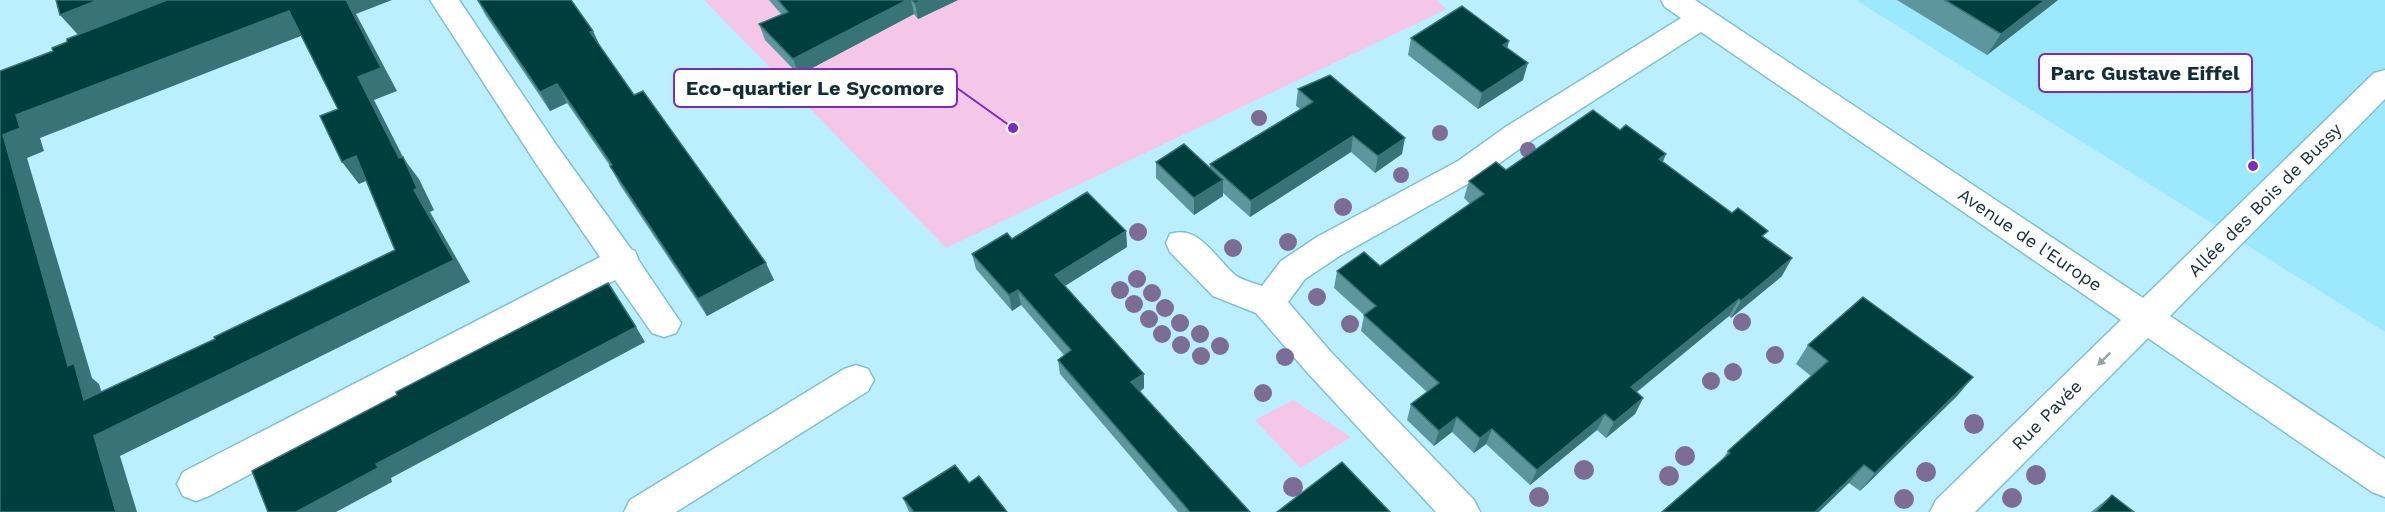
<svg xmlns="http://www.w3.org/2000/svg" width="2385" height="512" font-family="'Work Sans',sans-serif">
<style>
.built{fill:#9ce9fd}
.green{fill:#f4c7e9}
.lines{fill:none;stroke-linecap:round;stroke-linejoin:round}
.minor-casing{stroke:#7fc0d0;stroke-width:3}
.minor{fill:#fff;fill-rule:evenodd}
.tree{fill:#7d6c96}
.wall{fill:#5e969e}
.shaded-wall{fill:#387377}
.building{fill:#003e3e;stroke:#387377;stroke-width:1.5;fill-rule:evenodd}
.oneway{fill:#95a1a4}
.labels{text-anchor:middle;stroke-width:6;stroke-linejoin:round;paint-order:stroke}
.street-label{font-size:18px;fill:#132e35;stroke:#fff}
.leader{fill:none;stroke:#7b2cbf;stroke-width:2}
.callout-dot{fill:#7b2cbf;stroke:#fff;stroke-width:2}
.callout{fill:#fff;stroke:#7b2cbf;stroke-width:2}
.callout-label{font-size:20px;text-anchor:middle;font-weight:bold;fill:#132e35}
</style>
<rect width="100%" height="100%" fill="#bbeffd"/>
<path class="built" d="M 1856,0 L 2385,0 L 2385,332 Z"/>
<path class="green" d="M 704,0 L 1436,0 L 1447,9 L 946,248 Z
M 1293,400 L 1351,437 L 1300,468 L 1255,420 Z"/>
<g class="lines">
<defs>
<path id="minor" d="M 430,0 L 459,0 L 557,146 L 631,249 L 635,251 L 639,261 L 681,323 L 676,333 L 664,337 L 652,333 L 615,280 L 209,496 L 196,501 L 183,496 L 177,484 L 183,472 L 600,257 L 535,162 Z
M 1661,0 L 1695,0 L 2143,298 L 2374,73 L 2385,70 L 2385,99 L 2170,316 L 2385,459 L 2385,497 L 2372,492 L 2148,338 L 1975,512 L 1930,512 L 1936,500 L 2121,320 L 1701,32 L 1529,142 L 1480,177 L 1341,255 L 1305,279 L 1288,302 L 1330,351 L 1474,500 L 1480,512 L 1436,512 L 1306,371 L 1256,313 L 1213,296 L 1170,252 L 1166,243 L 1170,234 C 1199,224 1215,258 1235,275 C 1242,280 1253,283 1262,286 L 1281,261 L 1317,237 L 1458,161 L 1507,126 L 1681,18 L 1665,7 Z
M 856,365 L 868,369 L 874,380 L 868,391 L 676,512 L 624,512 L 630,500 L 844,369 Z"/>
</defs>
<use href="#minor" class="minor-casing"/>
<use href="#minor" class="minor"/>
</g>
<g class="tree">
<circle cx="1259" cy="118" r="8"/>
<circle cx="1440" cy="133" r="8"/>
<circle cx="1528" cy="150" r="8"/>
<circle cx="1401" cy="175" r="8"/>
<circle cx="1343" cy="207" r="9"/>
<circle cx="1138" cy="232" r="9"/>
<circle cx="1288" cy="242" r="9"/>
<circle cx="1233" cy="248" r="9"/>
<circle cx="1137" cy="279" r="9"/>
<circle cx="1120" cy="290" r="9"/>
<circle cx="1152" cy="293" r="9"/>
<circle cx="1317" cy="297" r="9"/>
<circle cx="1134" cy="304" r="9"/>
<circle cx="1165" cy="308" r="9"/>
<circle cx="1149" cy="319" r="9"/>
<circle cx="1742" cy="322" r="9"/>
<circle cx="1180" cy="323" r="9"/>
<circle cx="1350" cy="324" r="9"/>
<circle cx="1162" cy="334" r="9"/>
<circle cx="1200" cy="334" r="9"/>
<circle cx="1181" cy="345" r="9"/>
<circle cx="1220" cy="346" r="9"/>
<circle cx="1775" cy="355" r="9"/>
<circle cx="1201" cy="356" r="9"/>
<circle cx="1285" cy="357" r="9"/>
<circle cx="1733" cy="372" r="9"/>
<circle cx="1711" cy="381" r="9"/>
<circle cx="1263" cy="393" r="9"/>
<circle cx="1974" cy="424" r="10"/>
<circle cx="1685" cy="456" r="10"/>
<circle cx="1584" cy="470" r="10"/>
<circle cx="1926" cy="472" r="10"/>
<circle cx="2036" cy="475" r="10"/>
<circle cx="1669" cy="476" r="10"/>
<circle cx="1293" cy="487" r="10"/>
<circle cx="1539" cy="497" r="10"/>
<circle cx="2012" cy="498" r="10"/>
<circle cx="1904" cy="499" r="10"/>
</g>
<path class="wall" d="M 477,0 L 602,50 L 634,95 L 774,280 L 707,316 L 620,185 L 610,166 L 567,103 L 550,111 L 486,16 Z
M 769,0 L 958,0 L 918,19 L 914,14 L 799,75 L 765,40 L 759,24 L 781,14 Z
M 1897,0 L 2058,0 L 1987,55 Z
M 1411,38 L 1507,48 L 1523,80 L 1478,109 L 1408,55 Z
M 1298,89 L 1402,154 L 1375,173 L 1351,152 L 1250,217 L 1223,193 L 1223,196 L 1194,215 L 1156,178 L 1156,162 L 1210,168 L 1210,164 L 1300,109 L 1296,106 Z
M 1663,162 L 1764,238 L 1782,276 L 1731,318 L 1729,316 L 1637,392 L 1643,398 L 1635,414 L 1606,438 L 1597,430 L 1530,485 L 1486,444 L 1474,453 L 1452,432 L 1434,446 L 1407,420 L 1411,404 L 1427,392 L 1361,331 L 1364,315 L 1334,288 L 1337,271 L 1380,266 L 1470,204 L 1464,198 L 1469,181 L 1506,170 Z
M 1126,231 L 1127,247 L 1064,286 L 1144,388 L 1140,392 L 1250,512 L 1178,512 L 1060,374 L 1058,360 L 1064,355 L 1021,305 L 1012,311 L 976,269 L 972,254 L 1012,239 Z
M 1808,345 L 1973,377 L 1957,396 L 1860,491 L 1849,483 L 1722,460 L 1728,451 L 1811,376 L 1796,364 Z
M 969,483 L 1007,512 L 909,512 L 903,498 Z
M 2112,495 L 2134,512 L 2091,512 Z"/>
<path class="shaded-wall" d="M 98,0 L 177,0 L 81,38 L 60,15 Z
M 346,0 L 392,0 L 356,14 L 397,91 L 374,100 L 404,159 L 419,179 L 434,210 L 430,212 L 470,282 L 120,456 L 137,512 L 116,512 L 94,436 L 454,260 L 414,190 L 399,158 L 358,77 Z
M 907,0 L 911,0 L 914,14 L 799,75 L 793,59 Z
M 921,0 L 958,0 L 918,19 L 915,3 Z
M 2045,0 L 2058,0 L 1987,55 L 2001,34 Z
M 289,11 L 306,34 L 40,138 L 44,151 L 27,158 L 92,378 L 99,384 L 110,420 L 84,400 L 68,366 L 3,135 L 16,115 Z
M 593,31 L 602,50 L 590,32 Z
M 1509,41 L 1505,58 L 1503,45 Z
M 1528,63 L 1523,80 L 1478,109 L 1482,93 Z
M 557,84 L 567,103 L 550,111 L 540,92 Z
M 1353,136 L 1351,152 L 1250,217 L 1251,201 Z
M 1405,138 L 1402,154 L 1375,173 L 1378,156 Z
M 1666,154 L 1659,172 L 1659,159 Z
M 356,156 L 373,178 L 359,184 L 342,162 Z
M 1223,180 L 1223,196 L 1194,215 L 1194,198 Z
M 1126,231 L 1127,247 L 1057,291 L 1055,275 Z
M 1792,258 L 1782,276 L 1731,318 L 1741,301 Z
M 766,263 L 774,280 L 707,316 L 698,299 Z
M 1018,290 L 1021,305 L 1012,311 L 1009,295 Z
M 1739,299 L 1729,316 L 1623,403 L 1631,387 Z
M 636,327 L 645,342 L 391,478 L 392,482 L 336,512 L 296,512 L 376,464 Z
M 1144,374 L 1144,388 L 1132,397 L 1131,382 Z
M 1973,377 L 1957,396 L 1860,491 L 1875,473 Z
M 1643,398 L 1635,414 L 1606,438 L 1614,422 Z
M 1605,414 L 1597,430 L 1530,485 L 1537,470 Z
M 1457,417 L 1452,432 L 1434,446 L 1439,431 Z
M 1492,429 L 1486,444 L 1474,453 L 1480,438 Z
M 1864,465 L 1849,483 L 1819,512 L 1815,512 Z"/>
<path class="building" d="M 56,0 L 98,0 L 60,15 Z
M 167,0 L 346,0 L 381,68 L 358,77 L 399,158 L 403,157 L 417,188 L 414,190 L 454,260 L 94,436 L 116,512 L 0,512 L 0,71 L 53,51 L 52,48 L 67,42 L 67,39 ZM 289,11 L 338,109 L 320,116 L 342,162 L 356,156 L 395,250 L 214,337 L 215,339 L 84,400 L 74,363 L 68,366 L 3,135 L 20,128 L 16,115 Z
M 478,0 L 571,0 L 593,31 L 590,32 L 634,95 L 643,91 L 766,263 L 698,299 L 610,166 L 612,165 L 557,84 L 540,92 Z
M 778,0 L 907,0 L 793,59 L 759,24 L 788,12 Z
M 912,0 L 921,0 L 915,3 Z
M 1945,0 L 2045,0 L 2001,34 Z
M 1462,6 L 1509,41 L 1503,45 L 1528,63 L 1482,93 L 1411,38 Z
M 1330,75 L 1405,138 L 1378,156 L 1353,136 L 1251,201 L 1210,164 L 1313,102 L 1298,89 Z
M 1593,110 L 1620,130 L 1626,125 L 1666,154 L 1659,159 L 1732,213 L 1738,208 L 1768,231 L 1762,236 L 1792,258 L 1741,301 L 1739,299 L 1631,387 L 1643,398 L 1614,422 L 1605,414 L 1537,470 L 1492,429 L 1480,438 L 1457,417 L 1439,431 L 1411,404 L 1439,383 L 1364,315 L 1376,306 L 1337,271 L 1364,252 L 1380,266 L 1484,194 L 1469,181 L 1496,162 L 1506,170 Z
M 1184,144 L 1223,180 L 1194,198 L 1156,162 Z
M 1087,192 L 1126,231 L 1055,275 L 1144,374 L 1131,382 L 1250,512 L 1190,512 L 1058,360 L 1071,350 L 1018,290 L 1009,295 L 972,254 L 1007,233 L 1012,239 Z
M 608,283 L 636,327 L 376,464 L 378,468 L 296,512 L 268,512 L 252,471 L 397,395 L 396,392 Z
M 1863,297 L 1973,377 L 1875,473 L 1864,465 L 1815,512 L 1662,512 L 1730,453 L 1728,451 L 1828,361 L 1808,345 Z
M 1342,462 L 1390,512 L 1277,512 Z
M 955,465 L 969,483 L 979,476 L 1007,512 L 914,512 L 903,498 Z
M 2112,495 L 2134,512 L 2096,512 Z"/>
<defs><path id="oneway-solid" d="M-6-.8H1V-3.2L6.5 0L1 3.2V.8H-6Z" transform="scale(1.5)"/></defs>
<use class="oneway" href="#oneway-solid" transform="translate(2104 359) rotate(135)"/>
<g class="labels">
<g class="street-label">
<text transform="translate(2265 200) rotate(-45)" y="6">Allée des Bois de Bussy</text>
<text transform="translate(2030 240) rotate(34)" y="6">Avenue de l'Europe</text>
<text transform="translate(2047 415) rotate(-45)" y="6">Rue Pavée</text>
</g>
</g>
<path class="leader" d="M2253 166L2252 73M1013 128L957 88"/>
<g class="callout-dot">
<circle cx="2253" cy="166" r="6"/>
<circle cx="1013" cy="128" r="6"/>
</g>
<g class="callout">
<rect x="2039" y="54" width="213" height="38" rx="6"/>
<rect x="674" y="69" width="283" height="38" rx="6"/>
</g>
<g class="callout-label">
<text x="2145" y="80">Parc Gustave Eiffel</text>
<text x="815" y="95">Eco-quartier Le Sycomore</text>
</g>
</svg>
